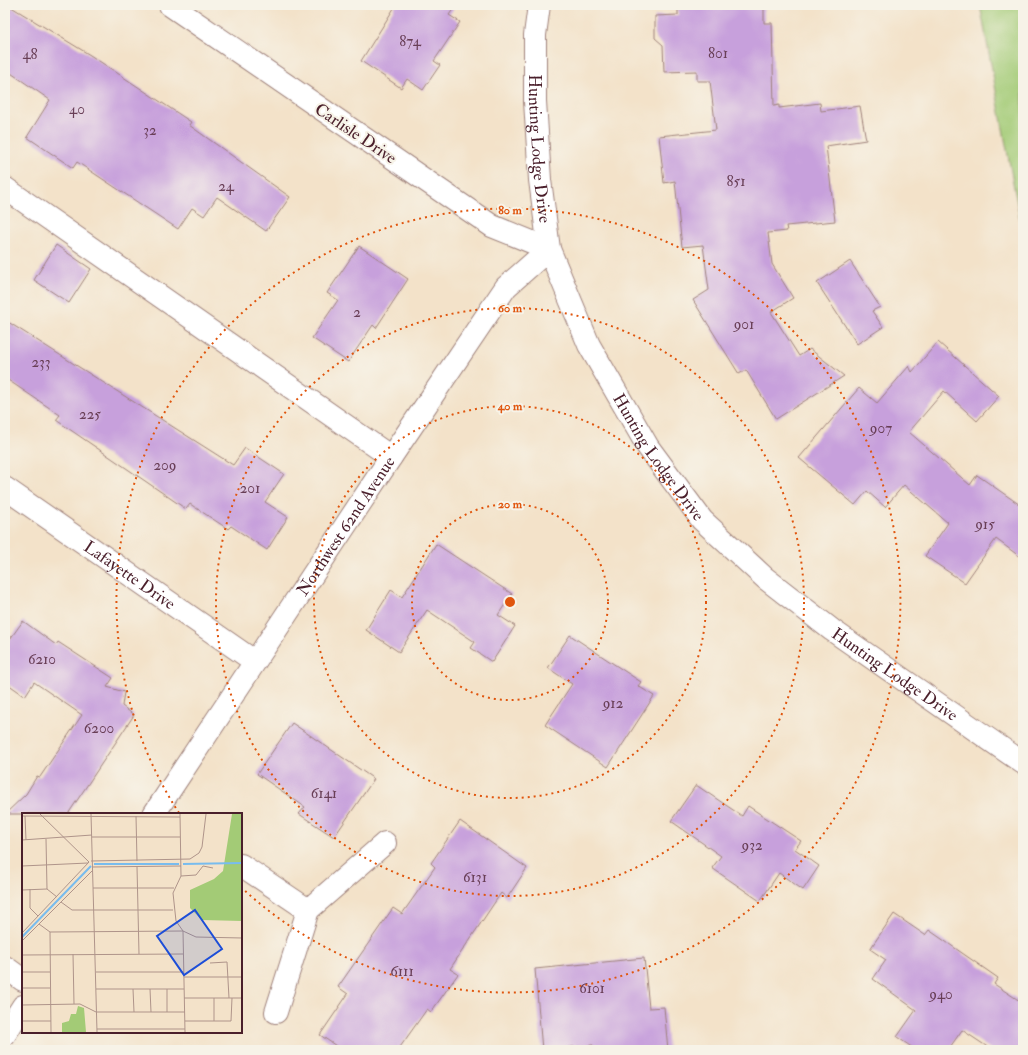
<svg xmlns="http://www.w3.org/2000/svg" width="1028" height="1055" font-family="'IM FELL Double Pica',serif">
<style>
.green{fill:#a3cb76;stroke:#767550}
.building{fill:#c7a0dc}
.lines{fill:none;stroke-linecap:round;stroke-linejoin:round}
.minor-casing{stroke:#9e807a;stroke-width:24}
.minor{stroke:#fff;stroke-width:22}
.ring{fill:none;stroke:#e0560e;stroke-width:2;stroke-dasharray:2 4}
.labels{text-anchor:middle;stroke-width:4;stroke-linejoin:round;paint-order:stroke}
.number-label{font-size:15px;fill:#693f57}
.street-label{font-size:17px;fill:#4a1f2b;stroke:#f7f3e8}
.inset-river{fill:none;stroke:#78bcee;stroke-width:2}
.inset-road{fill:none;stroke:#af948a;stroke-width:1}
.view{fill:#1d4ed8;fill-opacity:0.15;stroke:#1d4ed8;stroke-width:2}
.inset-edge{fill:none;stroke:#4a1f2b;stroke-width:2}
.centre{fill:#e0560e;stroke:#f7f3e8;stroke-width:2}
.ring-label{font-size:12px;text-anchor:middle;font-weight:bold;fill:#e0560e;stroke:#f7f3e8;stroke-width:4;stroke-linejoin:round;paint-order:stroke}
</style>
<rect width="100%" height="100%" fill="#f7f3e8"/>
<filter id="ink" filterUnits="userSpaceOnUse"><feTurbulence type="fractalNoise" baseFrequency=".025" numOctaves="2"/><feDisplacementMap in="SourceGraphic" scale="8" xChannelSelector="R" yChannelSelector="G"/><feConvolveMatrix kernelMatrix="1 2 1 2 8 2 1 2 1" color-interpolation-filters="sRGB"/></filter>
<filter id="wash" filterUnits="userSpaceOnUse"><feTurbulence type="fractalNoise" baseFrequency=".012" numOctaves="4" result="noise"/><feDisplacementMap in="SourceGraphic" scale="16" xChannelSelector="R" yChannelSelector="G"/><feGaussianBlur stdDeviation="0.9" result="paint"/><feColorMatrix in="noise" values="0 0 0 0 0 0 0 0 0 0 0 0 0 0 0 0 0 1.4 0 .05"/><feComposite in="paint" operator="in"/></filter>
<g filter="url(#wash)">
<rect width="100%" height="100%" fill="#f3e2c9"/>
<path class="green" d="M 980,5 L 1023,5 L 1023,236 Z"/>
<g id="blocks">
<path class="building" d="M 5,5 L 8,5 L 90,55 L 191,122 L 189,125 L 290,197 L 266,231 L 217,197 L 204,216 L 192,208 L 178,229 L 77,162 L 73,168 L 27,137 L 50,100 L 5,69 Z
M 396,5 L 456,5 L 449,15 L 460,22 L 434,61 L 440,65 L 423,90 L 407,79 L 401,88 L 361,61 Z
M 678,5 L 764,5 L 764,23 L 772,23 L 774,106 L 779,105 L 779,108 L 820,103 L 821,111 L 860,106 L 866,140 L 826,146 L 835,221 L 786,226 L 787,231 L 768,233 L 772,264 L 793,298 L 771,312 L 799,356 L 810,349 L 844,376 L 776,419 L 746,370 L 739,374 L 693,300 L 709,290 L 703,245 L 682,247 L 675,181 L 664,183 L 659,136 L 716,130 L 710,81 L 697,81 L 697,71 L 664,72 L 663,45 L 655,38 L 655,16 L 678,15 Z
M 56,245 L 91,269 L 69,303 L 34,280 Z
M 359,246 L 408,279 L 376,328 L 373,325 L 348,362 L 312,338 L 338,300 L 327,293 Z
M 850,261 L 880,307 L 872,311 L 883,327 L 857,344 L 817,283 Z
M 5,320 L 233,465 L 245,448 L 284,474 L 265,502 L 288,517 L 267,550 L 231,526 L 228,529 L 190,504 L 186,509 L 56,420 L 60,415 L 5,378 Z
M 938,342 L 999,396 L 977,421 L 944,391 L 909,432 L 970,485 L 977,475 L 1023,507 L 1023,559 L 996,539 L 965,583 L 925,556 L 948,523 L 904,485 L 885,507 L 867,491 L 855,505 L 799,458 L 859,388 L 877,403 L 909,366 L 912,372 Z
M 436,544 L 512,594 L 498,615 L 515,626 L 492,662 L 471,648 L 475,642 L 427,610 L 399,652 L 366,630 L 391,590 L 402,597 Z
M 23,621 L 56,645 L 58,642 L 113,678 L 107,687 L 124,692 L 122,706 L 134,715 L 68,814 L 5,814 L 26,794 L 37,776 L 40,777 L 82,715 L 34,682 L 25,696 L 5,682 L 5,646 Z
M 570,635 L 641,682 L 638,686 L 654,696 L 608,767 L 545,725 L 572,684 L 548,668 Z
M 292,723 L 374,779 L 334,837 L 299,814 L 305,807 L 257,774 Z
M 696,785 L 742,816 L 748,806 L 801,841 L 795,849 L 819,866 L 803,890 L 779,873 L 760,901 L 712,868 L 721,856 L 671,821 Z
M 460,821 L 527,868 L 507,898 L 501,893 L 450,969 L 458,974 L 431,1012 L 427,1009 L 398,1050 L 342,1050 L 320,1035 L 348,994 L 338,987 L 393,908 L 402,914 L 435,867 L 431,863 Z
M 894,914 L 925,935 L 929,930 L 998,978 L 994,984 L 1023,1003 L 1023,1050 L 992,1050 L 962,1030 L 948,1050 L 916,1050 L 897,1037 L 916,1010 L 873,979 L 886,960 L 870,949 Z
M 644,958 L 649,1008 L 664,1007 L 668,1050 L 593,1050 L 593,1045 L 542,1050 L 535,969 Z"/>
</g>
</g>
<g filter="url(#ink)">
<use href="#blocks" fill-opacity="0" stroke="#9e807a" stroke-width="1"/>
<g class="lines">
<defs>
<g id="minor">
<path id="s1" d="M 539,5 L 535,35 L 535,101 L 540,180 L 549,249 L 589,345 L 648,447 L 702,520 L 765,578 L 832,630 L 1023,763"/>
<path d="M 5,188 L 391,457"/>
<path id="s2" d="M 5,488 L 254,661"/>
<path id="s3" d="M 154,814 L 391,457 L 506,287 L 549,249 L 492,226 L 170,5"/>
<path d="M 241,865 L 308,910"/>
<path d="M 5,967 L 23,980"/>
<path d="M 276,1012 L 308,910 L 385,843"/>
<path d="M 5,1034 L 23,1006"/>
</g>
</defs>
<use href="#minor" class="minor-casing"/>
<use href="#minor" class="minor"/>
</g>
</g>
<g class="ring">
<circle cx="510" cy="602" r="98"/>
<circle cx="510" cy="602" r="196"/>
<circle cx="510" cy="602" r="294"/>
<path d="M179 813A392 392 0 1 1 243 889"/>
</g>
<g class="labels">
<g class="number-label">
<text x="410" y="46">874</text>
<text x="718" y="58">801</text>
<text x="30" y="59">48</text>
<text x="77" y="114">40</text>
<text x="150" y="135">32</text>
<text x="736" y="186">851</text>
<text x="226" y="191">24</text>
<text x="357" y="317">2</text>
<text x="744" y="329">901</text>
<text x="41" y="367">233</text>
<text x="90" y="419">225</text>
<text x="881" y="433">907</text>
<text x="165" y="470">209</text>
<text x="250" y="493">201</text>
<text x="985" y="529">915</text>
<text x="42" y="664">6210</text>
<text x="613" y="708">912</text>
<text x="99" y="733">6200</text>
<text x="324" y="798">6141</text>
<text x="752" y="850">932</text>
<text x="475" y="882">6131</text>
<text x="402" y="976">6111</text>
<text x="592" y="993">6101</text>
<text x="941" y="999">940</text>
</g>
<g class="street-label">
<text transform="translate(356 133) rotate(34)" y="6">Carlisle Drive</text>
<text dy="6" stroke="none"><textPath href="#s1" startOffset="144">Hunting Lodge Drive</textPath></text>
<text dy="6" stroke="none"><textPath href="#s1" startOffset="481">Hunting Lodge Drive</textPath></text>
<text dy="6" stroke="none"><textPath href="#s3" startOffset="346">Northwest 62nd Avenue</textPath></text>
<text dy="6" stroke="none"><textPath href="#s2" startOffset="152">Lafayette Drive</textPath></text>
<text dy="6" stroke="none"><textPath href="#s1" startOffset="805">Hunting Lodge Drive</textPath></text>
</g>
</g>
<g transform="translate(22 813)">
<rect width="220" height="220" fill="#f3e2c9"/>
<path d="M 210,1 L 220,1 L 220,108 L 180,107 L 168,95 L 168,77 L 192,66 L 201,58 ZM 56,193 L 62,195 L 64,219 L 40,219 L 40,210 L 47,208 L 49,201 L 54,201 Z" fill="#a3cb76"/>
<path class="inset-river" d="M 72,51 L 157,51M 161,51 L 220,50M 0,124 L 69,53"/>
<path class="inset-road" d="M 69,1 L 75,219M 158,1 L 159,63 L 151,80 L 154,108 L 161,118 L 174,124 L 220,125M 0,3 L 158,4M 3,3 L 4,27M 114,3 L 115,48M 70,24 L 158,24M 24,26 L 25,76 L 35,84M 0,27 L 70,22M 69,48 L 168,46 L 177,40 L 180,34 L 184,1M 0,53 L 66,50M 70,54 L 159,53M 115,54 L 117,141M 159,63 L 174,62 L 181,53 L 191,55M 71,75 L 152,75M 8,76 L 8,95 L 16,103M 0,77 L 25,76M 39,89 L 50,97 L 151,97M 17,111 L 28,119 L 161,118 L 163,219M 28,119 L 29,219M 0,120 L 67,49 L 18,1M 0,128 L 71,57M 51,141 L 52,191M 0,142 L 161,141M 188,150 L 205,149 L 207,185M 0,159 L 28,159M 74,159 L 162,159M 162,164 L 220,164M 0,175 L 28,175M 74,176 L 162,176M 111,176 L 112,199M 128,176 L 129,199M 145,176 L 145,199M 162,185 L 220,185M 192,185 L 192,208M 0,192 L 58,191 L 74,199 L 163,199M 0,208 L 29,208M 163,208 L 209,208 L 210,185M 75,216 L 163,216"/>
<path class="view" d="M 173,97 L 200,136 L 162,162 L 135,123 Z"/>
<rect width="220" height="220" class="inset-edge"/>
</g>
<circle cx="510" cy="602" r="6" class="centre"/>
<g class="ring-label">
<text x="510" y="214">80 m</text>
<text x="510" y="312">60 m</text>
<text x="510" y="410">40 m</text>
<text x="510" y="508">20 m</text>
</g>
<rect width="1028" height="1055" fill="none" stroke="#f7f3e8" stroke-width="20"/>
</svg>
